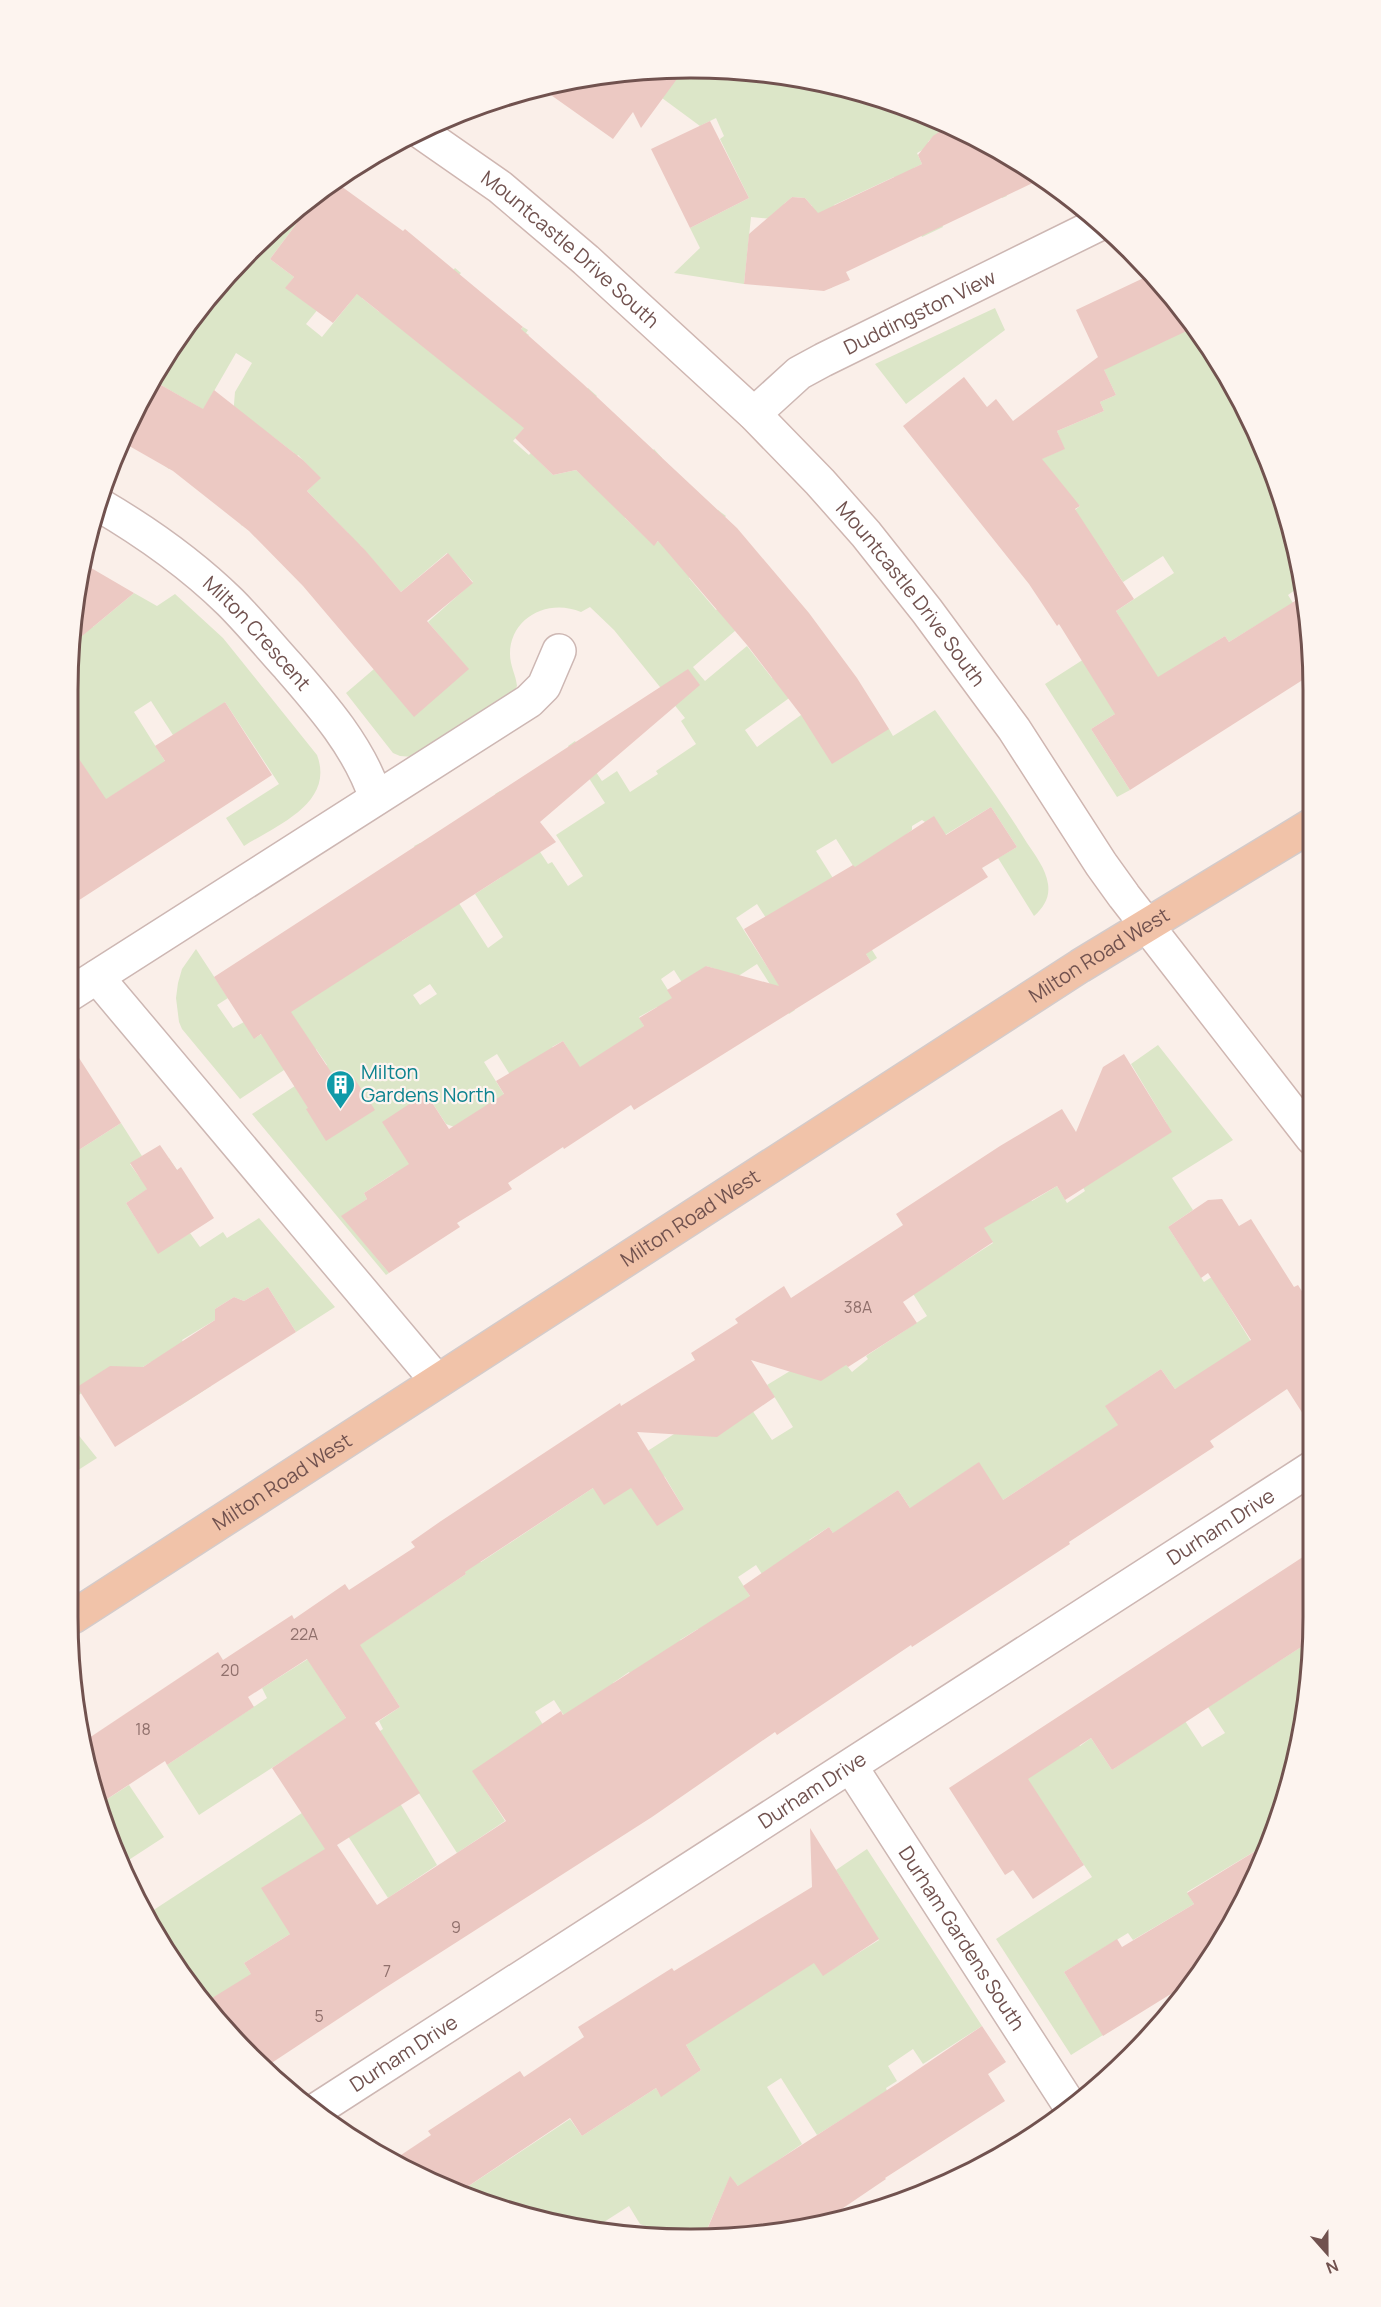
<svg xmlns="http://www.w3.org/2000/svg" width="1381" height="2307" font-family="Manrope,sans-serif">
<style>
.green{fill:#dce6c8;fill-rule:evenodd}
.building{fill:#ecc9c3}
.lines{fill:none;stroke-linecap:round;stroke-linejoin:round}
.street-casing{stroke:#cdb7b3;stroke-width:36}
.secondary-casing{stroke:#cfb6b1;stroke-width:36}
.primary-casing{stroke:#d4cbca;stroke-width:36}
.street{stroke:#fff;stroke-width:33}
.secondary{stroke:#fff;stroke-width:33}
.primary{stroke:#f1c3a9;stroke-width:33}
.labels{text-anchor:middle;stroke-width:4.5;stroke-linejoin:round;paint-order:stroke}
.number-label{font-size:16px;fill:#90706c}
.street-label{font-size:20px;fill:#71524f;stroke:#fdf4ef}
.culture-label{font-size:20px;fill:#0d838f;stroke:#fdf4ef;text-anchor:start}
.rim{fill:none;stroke:#71524f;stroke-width:3}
</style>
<rect width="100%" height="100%" fill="#faefe9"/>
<path class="green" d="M 691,68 L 812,80 L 929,115 L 981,143 L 1007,196 L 1002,198 L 973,139 C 956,136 940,127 928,142 L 930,146 L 917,153 L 922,164 L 914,168 L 943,227 L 922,237 L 894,177 L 834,205 L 823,267 L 832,288 L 809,290 L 816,223 L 811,222 L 812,206 L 805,198 L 792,197 L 784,204 L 783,220 L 751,217 L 744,284 L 674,273 L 700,248 L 690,228 L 749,198 L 720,139 L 724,136 L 716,118 L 700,126 L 662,98 L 656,71 Z
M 290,217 L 297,223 L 270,259 L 294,277 L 286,288 L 327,298 L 306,324 L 322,337 L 360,290 L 364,294 L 362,298 L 378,311 L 408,328 L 455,268 L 461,273 L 459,275 L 474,387 L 523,327 L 528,330 L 526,333 L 529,335 L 509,357 L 527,425 L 513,441 L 529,455 L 588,388 L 597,396 L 538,460 L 553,475 L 576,470 L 608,499 L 654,449 L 662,458 L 623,499 L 625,518 L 654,545 L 663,537 L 678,551 L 718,510 L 726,516 L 705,538 L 718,554 L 689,578 L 716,610 L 725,603 L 786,587 L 693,667 L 705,681 L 747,646 L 772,678 L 781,672 L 843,659 L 745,730 L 757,747 L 801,715 L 889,729 L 893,736 L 935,710 C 966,754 999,797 1027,843 C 1035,855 1046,869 1048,884 C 1050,897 1044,907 1034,916 L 998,858 L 1017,847 L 991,807 L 945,835 L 922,820 L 912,826 L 912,830 L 857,872 L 836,839 L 816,851 L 841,891 L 837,894 L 877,958 L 871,962 L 839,911 L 784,946 L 757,904 L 736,918 L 795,1010 L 789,1014 L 757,964 L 726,984 L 716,969 L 706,966 L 695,1003 L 674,970 L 661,979 L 709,1055 L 694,1065 L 657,1007 L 639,1017 L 644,1026 L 611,1118 L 563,1041 L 552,1047 L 566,1068 L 519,1089 L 497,1054 L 484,1062 L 544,1159 L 446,1124 L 426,1093 L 413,1170 L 393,1174 L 364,1193 L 367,1199 L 342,1216 L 389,1273 L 386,1275 L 252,1114 L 327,1065 L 316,1049 L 240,1099 L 182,1029 L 179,1022 L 176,998 L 178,983 L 182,969 L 196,949 L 228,998 L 217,1005 L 233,1028 L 244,1022 L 255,1038 L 281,1022 L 379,907 L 402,941 L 429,923 L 451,902 L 414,846 L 420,843 L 488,948 L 503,937 L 475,894 L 500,878 L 532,850 L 495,794 L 500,791 L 548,864 L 552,862 L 568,886 L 583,876 L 556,835 L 605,803 L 568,746 L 575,741 L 602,781 L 617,771 L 630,792 L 658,774 L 656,771 L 696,744 L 681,721 L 685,718 L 614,630 L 590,607 L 581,612 C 549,598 510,617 510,654 C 510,666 516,675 517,686 L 513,693 L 413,757 L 400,756 L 393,753 L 346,693 L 374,669 L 468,669 L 428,622 L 473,582 L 447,553 L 401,592 L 360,545 L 307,590 L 348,533 L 307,491 L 320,478 L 298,455 L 242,526 L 239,522 L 294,453 L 272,436 L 260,451 L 232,428 L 235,392 L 252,363 L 236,353 L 169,469 L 165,466 L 199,407 L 154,381 L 173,344 L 250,250 ZM 430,984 L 437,994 L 420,1005 L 413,995 Z
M 1171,297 L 1189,333 L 1199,336 L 1230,379 L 1292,529 L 1302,585 L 1288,595 L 1308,627 L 1312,649 L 1312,674 L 1308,677 L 1270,617 L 1229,642 L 1225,636 L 1209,646 L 1213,653 L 1091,729 L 1130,790 L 1117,797 L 1045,684 L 1128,631 L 1116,611 L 1174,573 L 1163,556 L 1123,582 L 1103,552 L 1011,561 L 1080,506 L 1036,461 L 1064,449 L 1057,431 L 1104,411 L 1100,402 L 1116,395 L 1104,370 Z
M 995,308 L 1005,330 L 906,404 L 875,364 Z
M 134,593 L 157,606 L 175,594 L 223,638 L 317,755 C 335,803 277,825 244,846 L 226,818 L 279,784 L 225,702 L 182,749 L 151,701 L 134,712 L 202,820 L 196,824 L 159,766 L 105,800 L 69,744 L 69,649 L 71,636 L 81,620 L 93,627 Z
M 1158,1045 L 1233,1140 L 1172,1178 L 1193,1210 L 1168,1227 L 1204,1282 L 1241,1258 L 1221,1293 L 1255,1348 L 1312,1313 L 1312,1321 L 1264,1351 L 1175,1389 L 1161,1369 L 1106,1406 L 1119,1425 L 1003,1500 L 924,1529 L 898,1490 L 880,1502 L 857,1569 L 829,1527 L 809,1540 L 848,1600 L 778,1599 L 756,1565 L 738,1577 L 780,1644 L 730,1677 L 698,1629 L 680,1640 L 711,1688 L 647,1698 L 629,1672 L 613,1683 L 645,1731 L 579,1739 L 554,1700 L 535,1712 L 576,1777 L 473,1771 L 505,1821 L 457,1853 L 394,1754 L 401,1805 L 437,1865 L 388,1898 L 324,1799 L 301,1749 L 199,1815 L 167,1765 L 267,1698 L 262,1688 L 308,1659 L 362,1743 L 383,1729 L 379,1721 L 400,1707 L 359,1645 L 466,1574 L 453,1554 L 481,1562 L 593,1488 L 631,1487 L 684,1509 L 665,1477 L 635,1459 L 696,1420 L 707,1436 C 733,1438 734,1412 740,1392 L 772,1440 L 793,1427 L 767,1385 L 831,1346 L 852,1372 L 868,1359 L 866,1356 L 927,1316 L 905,1281 L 938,1278 L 993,1243 L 966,1201 L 1009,1172 L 1032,1201 L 1057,1186 L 1067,1203 L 1085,1191 L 1076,1175 L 1167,1124 L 1131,1064 Z
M 121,1123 L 142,1156 L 130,1164 L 140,1178 L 169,1158 L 177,1170 L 126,1203 L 158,1253 L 190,1233 L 200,1247 L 223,1232 L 227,1238 L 259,1218 L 335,1307 L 296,1332 L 268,1287 L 244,1301 L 234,1297 L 215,1309 L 215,1320 L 182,1340 L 211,1386 L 180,1406 L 151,1362 L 125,1378 L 86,1390 L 76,1397 L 72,1392 L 71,1155 Z
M 72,1427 L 97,1458 L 72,1474 Z
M 1312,1640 L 1312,1658 L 1280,1817 L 1267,1844 L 1187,1892 L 1194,1904 L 1133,1940 L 1128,1933 L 1064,1972 L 1103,2035 L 1071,2055 L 996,1939 L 1092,1877 L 1008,1751 L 1077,1742 L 1080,1746 L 1091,1738 L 1112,1770 L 1185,1721 L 1202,1747 L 1225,1733 L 1208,1707 Z
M 129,1785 L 164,1837 L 121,1865 L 98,1805 Z
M 308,1809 L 335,1850 L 290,1934 L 244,1963 L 257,1983 L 213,2012 L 196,1995 L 146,1915 Z
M 867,1849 L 982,2026 L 923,2064 L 913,2049 L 888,2066 L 897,2081 L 886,2088 L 887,2091 L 817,2135 L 781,2078 L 767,2087 L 802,2144 L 739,2187 L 730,2177 L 703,2238 L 680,2230 L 677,2238 L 640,2224 L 629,2206 L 604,2222 L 611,2234 L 609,2234 L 491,2207 L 458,2193 L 570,2119 L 582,2136 L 656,2088 L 661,2096 L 701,2070 L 686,2045 L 801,1942 L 823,1975 L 879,1940 L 836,1870 Z"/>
<path class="building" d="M 685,68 L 641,128 L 633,112 L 613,139 L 541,88 L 569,79 Z
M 710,121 L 749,198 L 690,228 L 651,149 Z
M 939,132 L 961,132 L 1037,173 L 1043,178 L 846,272 L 850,280 L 824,291 L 744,284 L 749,234 L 792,197 L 805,198 L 818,213 L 922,164 L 918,155 L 933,136 Z
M 334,181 L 403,231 L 405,229 L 523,327 L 521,329 L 582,383 L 737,528 L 809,613 L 857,678 L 889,729 L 832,764 L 801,715 L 747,645 L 658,541 L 654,546 L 576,470 L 553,475 L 515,438 L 524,428 L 357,294 L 333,323 L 285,288 L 294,277 L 270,259 L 297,223 L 290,217 Z
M 1152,274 L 1159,279 L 1193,328 L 1104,370 L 1076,310 Z
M 1098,357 L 1116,395 L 1100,402 L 1104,411 L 1057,431 L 1065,449 L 1042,459 L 1080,506 L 1075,509 L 1134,599 L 1116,611 L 1158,677 L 1225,636 L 1229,642 L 1303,596 L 1312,649 L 1312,674 L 1130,790 L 1091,729 L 1115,714 L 1059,624 L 1057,626 L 1029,584 L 903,426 L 964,377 L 987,407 L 996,399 L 1013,421 Z
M 154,381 L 203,409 L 214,390 L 303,460 L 321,478 L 307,491 L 365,550 L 401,592 L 448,553 L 473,583 L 427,621 L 469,669 L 414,717 L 303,586 L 249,531 L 173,471 L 124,443 Z
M 86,565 L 134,593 L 70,646 L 82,582 Z
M 688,669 L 700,685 L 540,822 L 556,842 L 291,1012 L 341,1087 L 354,1078 L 375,1110 L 326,1141 L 306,1109 L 308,1108 L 261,1034 L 254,1039 L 214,977 Z
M 225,702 L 272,775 L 70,906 L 69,744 L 106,799 L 165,761 L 155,746 Z
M 991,807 L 1017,847 L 982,868 L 988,877 L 866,954 L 871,962 L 634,1110 L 631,1105 L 564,1149 L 563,1147 L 508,1183 L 512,1189 L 457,1223 L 460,1227 L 389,1273 L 341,1216 L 367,1199 L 364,1193 L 409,1164 L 382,1122 L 426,1093 L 449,1129 L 504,1094 L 496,1081 L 563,1041 L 580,1067 L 644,1026 L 639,1018 L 672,998 L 667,990 L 706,966 L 779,986 L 744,929 L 853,865 L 855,867 L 934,816 L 946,835 Z
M 70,1044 L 121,1123 L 71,1155 L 71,1134 Z
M 1124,1054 L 1172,1132 L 1065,1200 L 1057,1186 L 984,1228 L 993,1242 L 903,1302 L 917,1323 L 848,1367 L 846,1365 L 821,1381 L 751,1360 L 775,1397 L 717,1437 L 637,1432 L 684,1509 L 657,1526 L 631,1488 L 604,1505 L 593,1488 L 465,1572 L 466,1574 L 360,1645 L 400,1707 L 375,1723 L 420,1793 L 337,1845 L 377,1905 L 506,1821 L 472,1771 L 561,1711 L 563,1715 L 750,1596 L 743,1586 L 829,1527 L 833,1533 L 898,1490 L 910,1508 L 979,1462 L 1003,1500 L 1118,1425 L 1105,1406 L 1161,1369 L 1175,1389 L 1251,1340 L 1208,1273 L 1201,1278 L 1168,1227 L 1208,1200 L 1222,1199 L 1239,1226 L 1251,1219 L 1294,1287 L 1298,1285 L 1312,1307 L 1312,1428 L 1287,1389 L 1210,1441 L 1214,1447 L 1069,1542 L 1070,1544 L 912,1647 L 911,1645 L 777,1735 L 775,1732 L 652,1817 L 385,1988 L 267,2066 L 204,2003 L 251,1974 L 244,1963 L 290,1934 L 261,1888 L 325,1849 L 272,1768 L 346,1718 L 307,1659 L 248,1697 L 254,1707 L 167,1765 L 165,1761 L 98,1805 L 83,1742 L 218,1652 L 223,1660 L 292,1615 L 294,1619 L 345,1584 L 349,1590 L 415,1547 L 411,1542 L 441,1521 L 620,1403 L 621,1406 L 695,1360 L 691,1353 L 738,1323 L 735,1319 L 784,1286 L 791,1298 L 903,1225 L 896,1214 L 1000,1146 L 1062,1109 L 1076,1132 L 1103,1067 Z
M 160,1145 L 177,1170 L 181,1167 L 214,1218 L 158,1254 L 126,1203 L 147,1189 L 130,1163 Z
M 268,1287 L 296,1332 L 115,1447 L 77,1387 L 110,1366 L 143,1367 L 215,1320 L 215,1309 L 234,1297 L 244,1301 Z
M 1312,1551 L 1312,1640 L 1112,1770 L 1091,1738 L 1028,1779 L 1084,1865 L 1033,1899 L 1013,1870 L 1005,1875 L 949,1788 Z
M 810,1828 L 879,1939 L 823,1976 L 814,1963 L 686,2045 L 701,2070 L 661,2097 L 656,2088 L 582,2136 L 570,2118 L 458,2193 L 415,2175 L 392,2161 L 431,2135 L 428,2131 L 520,2071 L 524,2077 L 584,2037 L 578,2027 L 672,1968 L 674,1971 L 812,1887 Z
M 1267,1844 L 1208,1963 L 1195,1979 L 1103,2036 L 1064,1972 L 1117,1939 L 1122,1947 L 1194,1904 L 1187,1893 Z
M 982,2026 L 1006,2062 L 988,2074 L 1005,2101 L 885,2178 L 886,2179 L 821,2223 L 772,2234 L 703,2239 L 730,2176 L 738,2186 L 898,2083 Z"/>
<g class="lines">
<defs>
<g id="street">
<path id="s1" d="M 754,414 L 799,373 L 823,360 L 1097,225"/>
<path id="s2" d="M 98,504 C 146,532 190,563 230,602 C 250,622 269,645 288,666 C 323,706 359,747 376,798"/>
<path d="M 97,977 L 437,1381"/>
<path d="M 70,994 L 529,701 L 544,686 L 559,651"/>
<path id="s3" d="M 851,1767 L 1072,2109"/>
<path id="s4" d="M 313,2112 L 1312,1468"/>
</g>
<g id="secondary">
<path id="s5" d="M 421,132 L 500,187 L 586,260 L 754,414 L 820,482 L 866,534 L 927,611 L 1014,729 L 1101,864 L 1124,896 L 1312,1138"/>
</g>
<g id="primary">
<path id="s6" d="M 73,1617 L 1080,966 L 1312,825"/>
</g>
</defs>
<use href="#street" class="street-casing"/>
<use href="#secondary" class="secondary-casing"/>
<use href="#primary" class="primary-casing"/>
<use href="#street" class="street"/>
<use href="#secondary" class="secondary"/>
<use href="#primary" class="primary"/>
</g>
<defs>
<symbol id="building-pin" viewBox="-11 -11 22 30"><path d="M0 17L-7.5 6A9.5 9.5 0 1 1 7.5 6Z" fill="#0f9aa8" stroke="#fdf4ef"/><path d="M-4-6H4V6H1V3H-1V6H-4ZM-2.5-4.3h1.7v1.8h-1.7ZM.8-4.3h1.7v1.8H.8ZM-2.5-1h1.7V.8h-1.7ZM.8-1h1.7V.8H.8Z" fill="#fff"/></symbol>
</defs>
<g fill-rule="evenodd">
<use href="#building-pin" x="324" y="1068" width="33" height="45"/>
</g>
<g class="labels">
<g class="number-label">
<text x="858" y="1313">38A</text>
<text x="304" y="1640">22A</text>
<text x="230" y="1676">20</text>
<text x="143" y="1735">18</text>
<text x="456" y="1933">9</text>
<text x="387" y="1977">7</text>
<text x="319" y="2022">5</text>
</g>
<g class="street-label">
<text dy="7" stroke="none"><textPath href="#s5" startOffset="190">Mountcastle Drive South</textPath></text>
<text dy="7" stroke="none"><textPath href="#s1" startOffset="196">Duddingston View</textPath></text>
<text dy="7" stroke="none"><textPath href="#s5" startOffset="676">Mountcastle Drive South</textPath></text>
<text dy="7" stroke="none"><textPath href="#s2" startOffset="206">Milton Crescent</textPath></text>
<text dy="7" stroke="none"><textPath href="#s6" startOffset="1221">Milton Road West</textPath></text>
<text dy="7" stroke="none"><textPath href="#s6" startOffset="735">Milton Road West</textPath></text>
<text dy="7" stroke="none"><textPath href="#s6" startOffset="249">Milton Road West</textPath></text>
<text dy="7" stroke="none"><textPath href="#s4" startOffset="1080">Durham Drive</textPath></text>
<text dy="7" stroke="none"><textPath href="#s4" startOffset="594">Durham Drive</textPath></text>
<text dy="7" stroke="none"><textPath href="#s3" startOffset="204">Durham Gardens South</textPath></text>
<text dy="7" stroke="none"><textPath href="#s4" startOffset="108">Durham Drive</textPath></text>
</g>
<g class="culture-label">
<text x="361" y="1079">Milton<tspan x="361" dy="23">Gardens North</tspan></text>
</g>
</g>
<path d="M0 0H1381V2307H0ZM690 78H691A612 612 0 0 1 1303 690V1617A612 612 0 0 1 691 2229H690A612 612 0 0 1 78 1617V690A612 612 0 0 1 690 78Z" fill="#fdf4ef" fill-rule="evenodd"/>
<path class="rim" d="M690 78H691A612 612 0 0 1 1303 690V1617A612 612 0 0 1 691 2229H690A612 612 0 0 1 78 1617V690A612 612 0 0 1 690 78Z"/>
<g transform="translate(1327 2253) rotate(159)" stroke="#fdf4ef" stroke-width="4.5" paint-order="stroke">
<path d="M0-4.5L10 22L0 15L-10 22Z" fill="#71524f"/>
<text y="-9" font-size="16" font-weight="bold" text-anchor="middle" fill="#71524f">N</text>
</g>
</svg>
